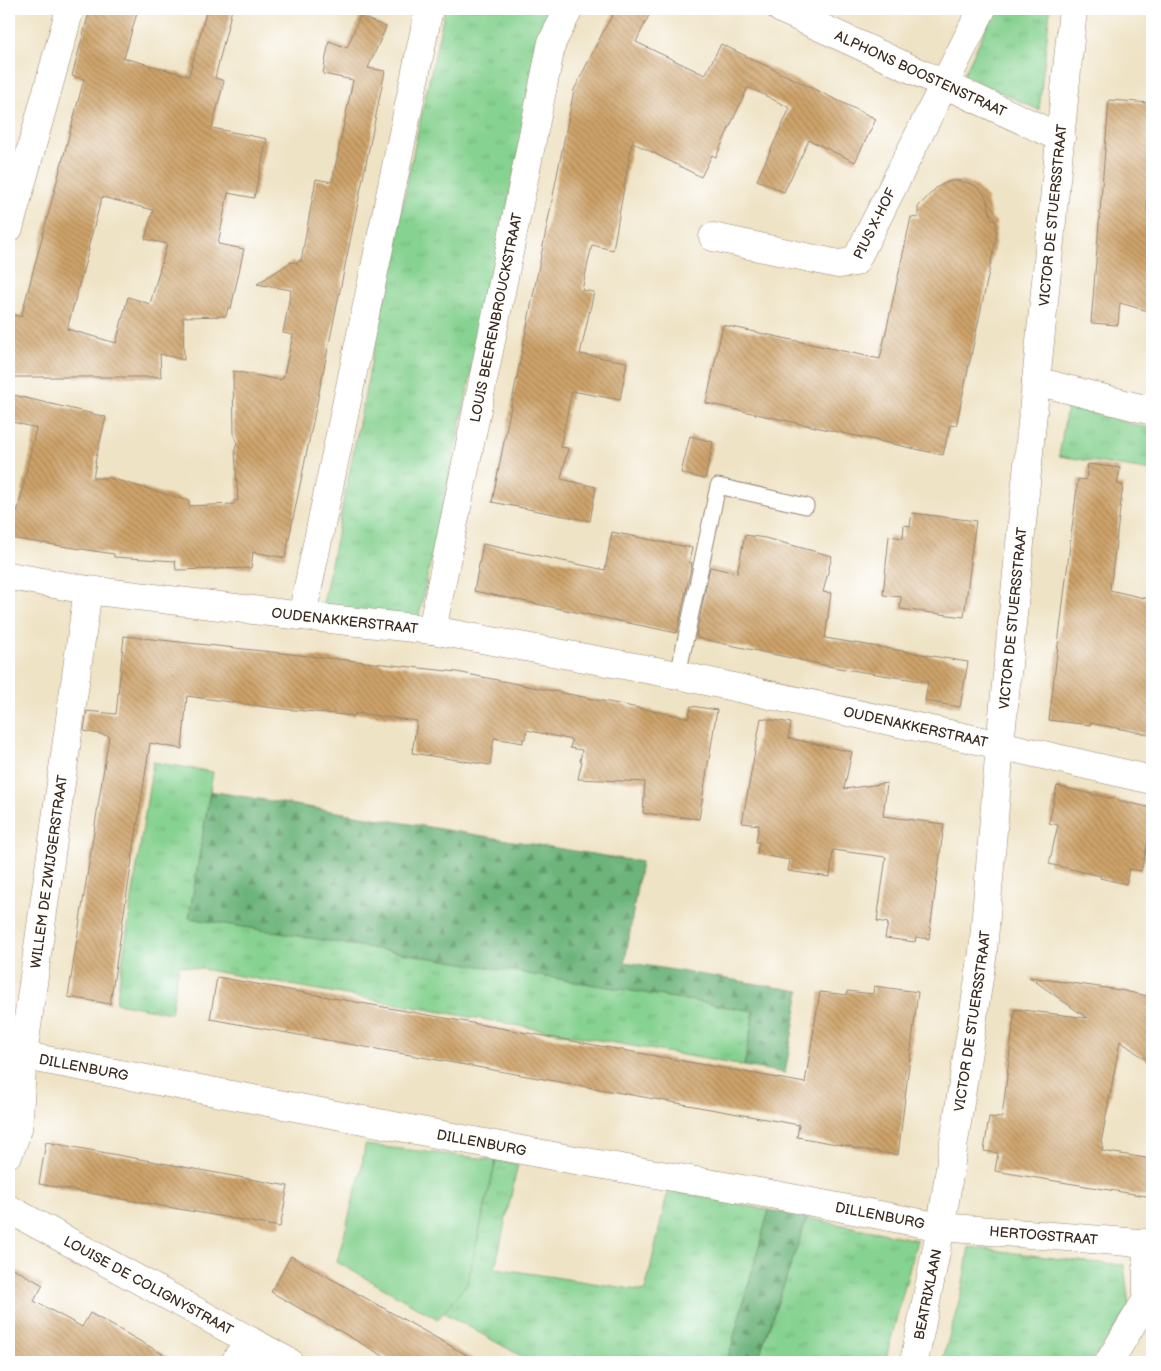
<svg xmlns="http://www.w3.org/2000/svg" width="1161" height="1371" font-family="'Balsamiq Sans',sans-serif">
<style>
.grass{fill:url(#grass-tufts);stroke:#607e57}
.forest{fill:url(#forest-firs);stroke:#546f4c}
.park{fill:#86d290;stroke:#607e57}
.building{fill:url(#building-back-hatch);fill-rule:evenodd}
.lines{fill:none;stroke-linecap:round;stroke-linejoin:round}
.service-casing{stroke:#958672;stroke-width:17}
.minor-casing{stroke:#958672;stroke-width:29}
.tertiary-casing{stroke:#958672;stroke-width:29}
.service{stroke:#fff;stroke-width:15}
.minor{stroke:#fff;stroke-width:28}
.tertiary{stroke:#fff;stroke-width:28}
.labels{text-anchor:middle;stroke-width:4;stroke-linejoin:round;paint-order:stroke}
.street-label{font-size:14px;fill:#3b2a1e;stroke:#fff}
</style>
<defs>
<pattern id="grass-tufts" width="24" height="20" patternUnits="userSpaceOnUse" patternTransform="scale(1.25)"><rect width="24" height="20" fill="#86d290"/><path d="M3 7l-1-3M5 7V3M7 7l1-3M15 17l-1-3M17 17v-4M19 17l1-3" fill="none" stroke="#75b47c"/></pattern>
<pattern id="forest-firs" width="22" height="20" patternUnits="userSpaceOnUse" patternTransform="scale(1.25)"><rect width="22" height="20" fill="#6cb47a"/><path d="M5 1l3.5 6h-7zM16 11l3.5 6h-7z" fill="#5a9363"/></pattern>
<pattern id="building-back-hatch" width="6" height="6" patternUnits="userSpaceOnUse" patternTransform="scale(1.25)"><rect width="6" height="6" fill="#cea36a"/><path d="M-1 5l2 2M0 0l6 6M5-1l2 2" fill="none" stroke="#a88557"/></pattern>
</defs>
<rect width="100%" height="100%" fill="#fff"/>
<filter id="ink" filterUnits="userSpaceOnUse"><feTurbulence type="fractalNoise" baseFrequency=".02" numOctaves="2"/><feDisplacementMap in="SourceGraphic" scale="10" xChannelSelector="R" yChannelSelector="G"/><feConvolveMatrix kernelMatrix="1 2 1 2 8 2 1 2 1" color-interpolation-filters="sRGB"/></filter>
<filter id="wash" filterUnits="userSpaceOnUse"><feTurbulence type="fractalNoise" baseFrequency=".0096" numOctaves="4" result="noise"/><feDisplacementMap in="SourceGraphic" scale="20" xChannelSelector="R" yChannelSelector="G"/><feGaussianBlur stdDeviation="1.12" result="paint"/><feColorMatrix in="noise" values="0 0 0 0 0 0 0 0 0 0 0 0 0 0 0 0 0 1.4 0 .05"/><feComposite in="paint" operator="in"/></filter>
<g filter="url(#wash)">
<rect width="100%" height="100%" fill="#efe3c5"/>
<path class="grass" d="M 445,9 L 558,9 L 526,121 L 417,624 L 322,609 L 413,153 Z
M 995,9 L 1050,9 L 1039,110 L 965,76 L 964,74 Z
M 1067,407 L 1152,429 L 1152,471 L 1059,456 Z
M 153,762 L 213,772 L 189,918 L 754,1011 L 744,1066 L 179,965 L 171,1013 L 116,1003 Z
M 496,1160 L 518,1164 L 495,1268 L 645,1291 L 668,1190 L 769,1210 L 727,1362 L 532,1362 L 442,1312 L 467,1283 Z
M 807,1218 L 917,1240 L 885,1362 L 757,1362 Z
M 969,1247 L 1077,1261 L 1124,1265 L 1129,1307 L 1092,1362 L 942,1362 L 961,1294 Z"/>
<path class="forest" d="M 210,791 L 641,862 L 625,962 L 800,991 L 785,1073 L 744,1066 L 754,1011 L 189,918 Z
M 769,1210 L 807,1218 L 757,1362 L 727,1362 Z"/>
<path class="park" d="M 365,1145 L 496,1160 L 467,1283 L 438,1319 L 337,1262 L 361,1170 Z"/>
<g id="blocks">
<path class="building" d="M 90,9 L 138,9 L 124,58 L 189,76 L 207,9 L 232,9 L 215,78 L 224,81 L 212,128 L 267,139 L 254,198 L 228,193 L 218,244 L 244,249 L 231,308 L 228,308 L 226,316 L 183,317 L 184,360 L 160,354 L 161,377 L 9,377 L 9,313 L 21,317 L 84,79 L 72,76 ZM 102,197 L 153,210 L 145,239 L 167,244 L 150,304 L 128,297 L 116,343 L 67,329 L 89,249 L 88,248 Z
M 616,9 L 652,9 L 636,42 L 705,75 L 721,44 L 876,119 L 855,162 L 809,140 L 784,192 L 757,180 L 790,108 L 748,87 L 716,157 L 712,155 L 701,177 L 632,142 L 613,250 L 592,245 L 582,290 L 594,292 L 580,354 L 627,362 L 620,400 L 572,391 L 560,447 L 568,448 L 561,479 L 596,487 L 590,521 L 492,502 L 574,90 L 605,28 Z
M 360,16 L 386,27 L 368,68 L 385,71 L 285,558 L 253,552 L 251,568 L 176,570 L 175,561 L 114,557 L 114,554 L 9,538 L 9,508 L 18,510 L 36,428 L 9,421 L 9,394 L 106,417 L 95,462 L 96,462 L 93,478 L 110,478 L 189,501 L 189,506 L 234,504 L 234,500 L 238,501 L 235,450 L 237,441 L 234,435 L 233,371 L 280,380 L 280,379 L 283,379 L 293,335 L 283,333 L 291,290 L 257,284 L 291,262 L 297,263 L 298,261 L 301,261 L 316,179 L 332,182 L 353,80 L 323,74 L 329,41 L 347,48 Z
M 1109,100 L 1152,103 L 1152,155 L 1149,155 L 1147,213 L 1152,213 L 1152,312 L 1120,303 L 1118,325 L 1091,323 Z
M 951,181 L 960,181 L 968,183 L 976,186 L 982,192 L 987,199 L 992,220 L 996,221 L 996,239 L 956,426 L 950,425 L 943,455 L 706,403 L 723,325 L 880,359 L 911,217 L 918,218 L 918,207 L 936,188 L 943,184 Z
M 690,436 L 713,442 L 705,479 L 681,473 Z
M 1088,464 L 1120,468 L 1117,484 L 1123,485 L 1110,590 L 1152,600 L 1152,735 L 1090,723 L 1090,725 L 1049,720 L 1078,479 L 1086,480 Z
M 912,513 L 976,521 L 970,561 L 971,561 L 964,617 L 900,609 L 901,597 L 883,595 L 889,536 L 903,538 L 904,525 L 910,526 Z
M 612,532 L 692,548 L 689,562 L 692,563 L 677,633 L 474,591 L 483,544 L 605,570 Z
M 745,535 L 765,538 L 832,556 L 823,592 L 831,593 L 825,638 L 968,662 L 960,707 L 925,701 L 928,682 L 838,668 L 697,638 L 696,636 L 710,567 L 737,573 Z
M 124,636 L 457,672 L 689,718 L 691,706 L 717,710 L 699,819 L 643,813 L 645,782 L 578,779 L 582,761 L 580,761 L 582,750 L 570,748 L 572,740 L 527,730 L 525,739 L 523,738 L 523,743 L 494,738 L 490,765 L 412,753 L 417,721 L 355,713 L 355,716 L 274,708 L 187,696 L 182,749 L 150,743 L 110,1004 L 68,997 L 109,736 L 84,731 L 87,711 L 116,714 Z
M 761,718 L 791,723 L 788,738 L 852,752 L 844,789 L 887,783 L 883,816 L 944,824 L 929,939 L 916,937 L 915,942 L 885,938 L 888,923 L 877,921 L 886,857 L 833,850 L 830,877 L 788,871 L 790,860 L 757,854 L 759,842 L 756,842 L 759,825 L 742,823 Z
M 1057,786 L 1152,808 L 1152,845 L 1148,843 L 1141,871 L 1129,869 L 1126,884 L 1100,878 L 1101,876 L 1049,864 L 1058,825 L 1049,823 Z
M 217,977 L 805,1083 L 820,992 L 847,995 L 847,991 L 873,994 L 874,986 L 918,992 L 898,1155 L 853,1148 L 853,1147 L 797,1137 L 799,1125 L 210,1019 Z
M 1029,977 L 1120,990 L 1152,997 L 1152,1064 L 1120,1041 L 1101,1143 L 1103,1143 L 1102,1151 L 1152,1159 L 1152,1197 L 995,1171 L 998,1153 L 984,1151 L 989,1117 L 1002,1118 L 1015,1009 L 1087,1018 Z
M 46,1142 L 288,1186 L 280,1227 L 39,1184 Z
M 291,1256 L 433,1336 L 479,1362 L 394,1362 L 271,1292 Z
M 9,1266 L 43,1285 L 34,1301 L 82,1327 L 90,1313 L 177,1362 L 9,1362 Z"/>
</g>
</g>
<g filter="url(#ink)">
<use href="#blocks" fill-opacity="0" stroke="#958672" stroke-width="1"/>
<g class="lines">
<defs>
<path id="service" d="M 678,675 L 718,486 L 806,506"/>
<g id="minor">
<path id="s1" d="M 781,9 L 1061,138"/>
<path d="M 9,228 L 70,9"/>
<path id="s2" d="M 713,237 L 838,264 L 855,262 L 982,9"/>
<path d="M 1036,381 L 1152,411"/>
<path id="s3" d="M 9,576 L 88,590 L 302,616 L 432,630 L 678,675 L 1000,745 L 1152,780"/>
<path d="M 302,616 L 429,9"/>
<path id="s4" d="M 432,630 L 552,42 L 569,9"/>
<path id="s5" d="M 9,1053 L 564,1158 L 776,1195 L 941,1227 L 1152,1244"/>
<path id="s6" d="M 9,1153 L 18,1129 L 23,1055 L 88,590"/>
<path id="s7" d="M 9,1209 L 289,1362"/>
<path d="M 1147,1243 L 1147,1299 L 1152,1300"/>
<path d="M 235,1362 L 249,1340"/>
<path d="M 1109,1362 L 1147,1299"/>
</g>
<g id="tertiary">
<path id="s8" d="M 914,1362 L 941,1227 L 983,952 L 1000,745 L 1073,9"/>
</g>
</defs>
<use href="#service" class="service-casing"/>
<use href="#minor" class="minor-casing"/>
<use href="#tertiary" class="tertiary-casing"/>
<use href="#service" class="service"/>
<use href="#minor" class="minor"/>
<use href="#tertiary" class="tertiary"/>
</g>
</g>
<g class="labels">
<g class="street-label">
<text dy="5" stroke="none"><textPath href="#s1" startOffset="154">ALPHONS BOOSTENSTRAAT</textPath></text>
<text dy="5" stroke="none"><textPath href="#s8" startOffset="1156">VICTOR DE STUERSSTRAAT</textPath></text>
<text dy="5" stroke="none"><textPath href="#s2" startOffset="188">PIUS X-HOF</textPath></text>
<text dy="5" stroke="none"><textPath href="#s4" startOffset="319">LOUIS BEERENBROUCKSTRAAT</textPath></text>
<text dy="5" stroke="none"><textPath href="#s8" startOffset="751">VICTOR DE STUERSSTRAAT</textPath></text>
<text dy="5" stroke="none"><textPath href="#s3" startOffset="339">OUDENAKKERSTRAAT</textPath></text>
<text dy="5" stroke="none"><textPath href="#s3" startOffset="920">OUDENAKKERSTRAAT</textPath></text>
<text dy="5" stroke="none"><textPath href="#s6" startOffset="285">WILLEM DE ZWIJGERSTRAAT</textPath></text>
<text dy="5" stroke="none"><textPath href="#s8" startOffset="346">VICTOR DE STUERSSTRAAT</textPath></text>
<text dy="5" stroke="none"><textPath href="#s5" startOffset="76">DILLENBURG</textPath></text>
<text dy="5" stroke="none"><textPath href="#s5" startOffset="481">DILLENBURG</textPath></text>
<text dy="5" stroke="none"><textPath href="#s5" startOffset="886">DILLENBURG</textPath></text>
<text dy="5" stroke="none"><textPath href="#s5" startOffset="1051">HERTOGSTRAAT</textPath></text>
<text dy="5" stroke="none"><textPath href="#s7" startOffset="159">LOUISE DE COLIGNYSTRAAT</textPath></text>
<text dy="5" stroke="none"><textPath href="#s8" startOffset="69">BEATRIXLAAN</textPath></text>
</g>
</g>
<rect width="1161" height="1371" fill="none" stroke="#fff" stroke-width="30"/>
</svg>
